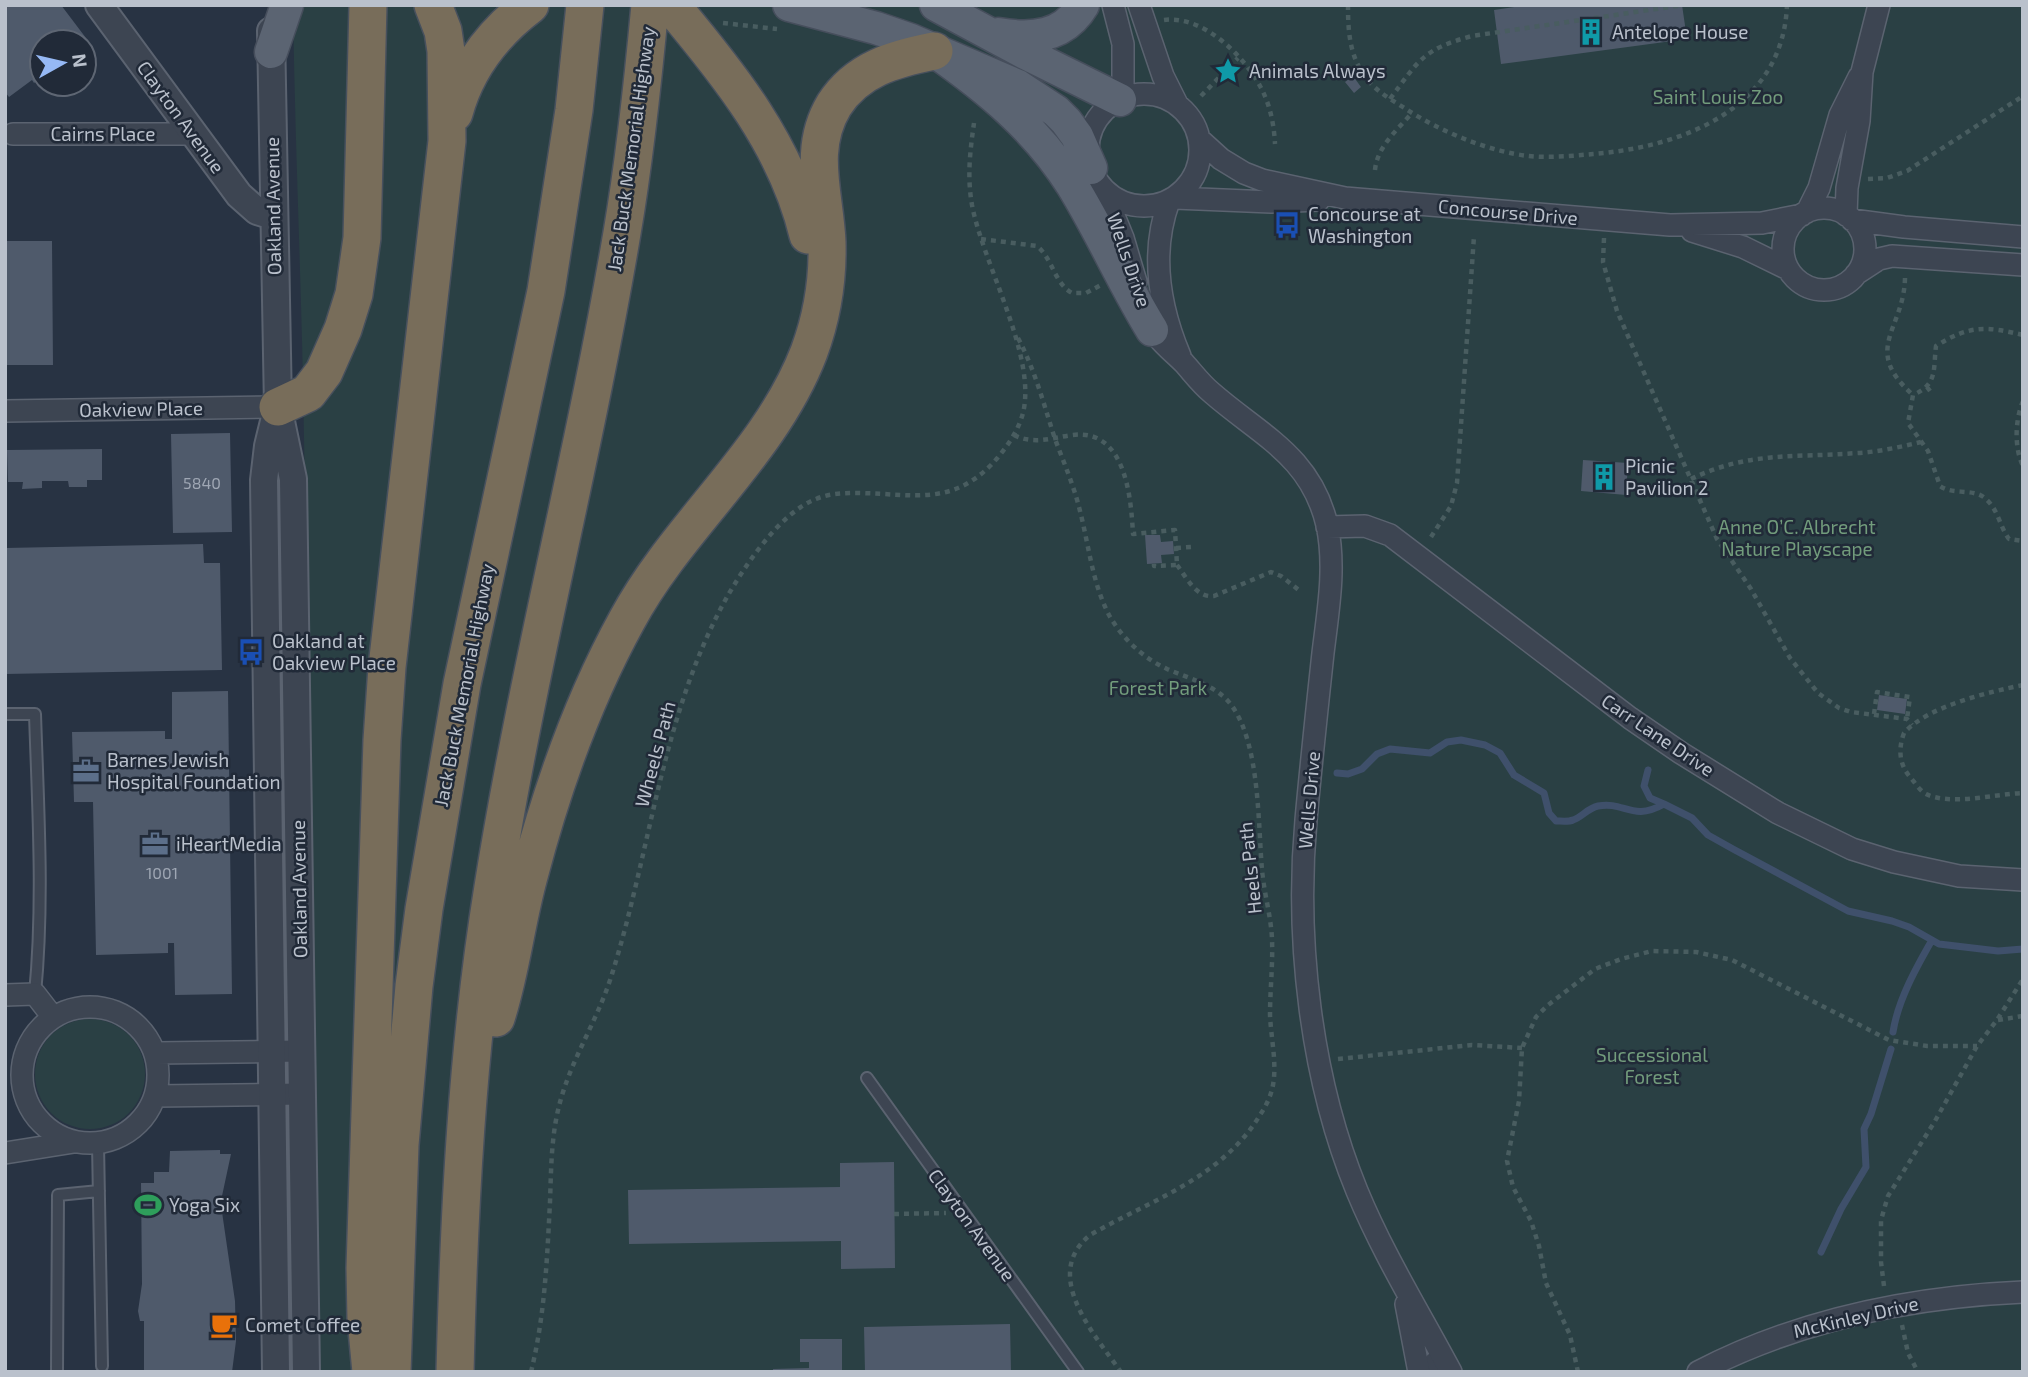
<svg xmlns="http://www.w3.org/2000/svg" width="2028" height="1377" font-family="'Exo 2',sans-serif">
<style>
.green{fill:#2a4044}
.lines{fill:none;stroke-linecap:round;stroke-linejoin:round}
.stream{stroke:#3f506b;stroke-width:7}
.building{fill:#4f5a6b}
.service-casing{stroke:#5b6370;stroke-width:14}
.pedestrian-casing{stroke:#5b6370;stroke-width:19}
.minor-casing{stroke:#5b6370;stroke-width:24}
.tertiary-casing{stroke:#5b6370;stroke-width:30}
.primary-casing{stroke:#464e5c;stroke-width:35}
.motorway-casing{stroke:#47505d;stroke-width:40}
.path{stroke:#495d60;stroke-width:4.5;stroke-dasharray:5 5;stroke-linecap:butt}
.service{stroke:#3d4552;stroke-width:10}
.pedestrian{stroke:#3d4552;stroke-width:16}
.minor{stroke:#3d4552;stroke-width:21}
.tertiary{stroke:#3d4552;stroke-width:26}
.primary{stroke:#5b6472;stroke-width:32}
.motorway{stroke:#786d5a;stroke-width:37}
.labels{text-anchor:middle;stroke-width:5;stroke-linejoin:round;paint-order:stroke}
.number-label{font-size:16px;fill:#9fa7b4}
.poi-label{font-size:19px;fill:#bac1cc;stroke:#212a38;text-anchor:start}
.park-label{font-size:19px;fill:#729c7c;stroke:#212a38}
.street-label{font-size:19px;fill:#bac1cc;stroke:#212a38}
</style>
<rect width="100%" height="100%" fill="#283343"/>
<path class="green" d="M 293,5 L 2023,5 L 2023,1372 L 320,1372 C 315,1060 310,749 304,438 C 302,293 295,150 293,5 Z
M35 1074a55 55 0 1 1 110 0a55 55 0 1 1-110 0Z
M 287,1115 L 291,1115 L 294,1370 L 288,1369 L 284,1118 Z"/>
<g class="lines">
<path class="stream" d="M 1648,770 L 1644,786 L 1650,798 L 1664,804
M 1337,773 L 1348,774 L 1362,769 L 1377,754 L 1390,749 L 1430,753 L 1447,742 L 1461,740 L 1485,745 L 1500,753 L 1514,775 L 1544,793 L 1549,813 L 1556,821 C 1561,821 1569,822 1573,820 C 1582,817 1588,808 1598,806 C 1625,801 1632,822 1664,804 L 1692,818 L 1708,835 L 1733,849 L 1848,911 L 1892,921 L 1909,927 L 1939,944 L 1998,951 L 2023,949
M 1893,1032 C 1898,1000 1916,968 1932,940
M 1821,1252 L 1841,1209 L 1866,1167 L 1864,1129 L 1871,1114 L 1891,1049"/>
</g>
<path class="building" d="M 5,5 L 61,5 L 89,42 L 84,46 L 84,42 L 42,42 L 42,77 L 34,83 L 32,80 L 9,97 L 5,92 Z
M 1528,5 L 1682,5 L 1687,39 L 1501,64 L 1494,10 Z
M 1353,76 L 1361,87 L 1354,93 L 1345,82 Z
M 5,241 L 52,241 L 53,365 L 5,365 Z
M 230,433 L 232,532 L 173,533 L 171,434 Z
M 102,449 L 102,480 L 87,480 L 87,487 L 69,487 L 68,481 L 42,481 L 42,488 L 22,489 L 23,482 L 8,482 L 7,450 Z
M 1583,460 L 1628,463 L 1626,495 L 1581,491 Z
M 1145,535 L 1160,535 L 1161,542 L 1173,541 L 1174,554 L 1161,555 L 1162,563 L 1147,564 Z
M 203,544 L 204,563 L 220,563 L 222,670 L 5,674 L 5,548 Z
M 228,691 L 232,994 L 175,995 L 174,943 L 168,943 L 168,953 L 96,955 L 93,802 L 74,802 L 72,732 L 165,731 L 165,739 L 172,739 L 172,692 Z
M 1879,695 L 1907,699 L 1905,714 L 1877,710 Z
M 220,1150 L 220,1154 L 231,1154 L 222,1196 L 222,1212 L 235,1301 L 236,1341 L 232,1372 L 144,1372 L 144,1321 L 140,1321 L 138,1311 L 142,1284 L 141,1183 L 154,1183 L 154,1172 L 169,1172 L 170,1151 Z
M 894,1162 L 895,1268 L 841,1269 L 841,1241 L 629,1244 L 628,1190 L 840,1187 L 840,1163 Z
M 1010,1324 L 1011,1372 L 865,1372 L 864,1327 Z
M 800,1339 L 842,1339 L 842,1372 L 773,1372 L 773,1369 L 809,1368 L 809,1362 L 800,1362 Z"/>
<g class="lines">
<defs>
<path id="service" d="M 5,714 L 35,714 C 38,807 44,901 35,994
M 867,1078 L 1078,1372
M 98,1144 L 102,1366
M 57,1372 L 58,1195 L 99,1191"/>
<path id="pedestrian" d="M 1432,1372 L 1433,1361 L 1438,1372"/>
<path id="minor" d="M 1113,5 L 1123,44 L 1123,98
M 1139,5 L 1163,76 L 1177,104
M1088 150a56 56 0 1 1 112 0a56 56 0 1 1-112 0Z
M 13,134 L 194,134
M 1199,139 L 1221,159 L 1244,173 L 1262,180 L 1345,198 L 1670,225 L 1762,223 L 1802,215
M 1103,189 L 1123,238 L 1136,282
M 1175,198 L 1271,202 L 1319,200
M 1169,201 C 1150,253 1159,306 1180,356
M1783 249a41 41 0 1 1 82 0a41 41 0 1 1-82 0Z
M 1807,212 L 1819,188 L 1840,115 L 1859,77
M 1846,215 L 1847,188 L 1859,121 L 1862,72 L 1879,5
M 1852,220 L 1904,227 L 2023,237
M 1692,231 L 1743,247 L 1788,269
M 1856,274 L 1879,259 L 1892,256 L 2023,265
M 1148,319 C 1155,339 1169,348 1184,363 C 1193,373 1201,384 1212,393 C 1260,435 1311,456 1327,525 C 1336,567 1328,611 1323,653 C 1317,709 1311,764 1306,820 C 1295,941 1311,1079 1357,1191 C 1383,1254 1419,1312 1451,1372
M 5,411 L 278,407
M 1327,527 L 1365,526 L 1390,535 L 1630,718 L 1681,753 L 1778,813 L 1852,849 L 1894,862 L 1959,876 L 2023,880
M 5,995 L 35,994 L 52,1016
M22 1075a68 68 0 1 1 136 0a68 68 0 1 1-136 0Z
M 156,1053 L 302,1051
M 156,1096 L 302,1094
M 5,1153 L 74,1142
M 1406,1304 L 1419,1372
M 1698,1372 C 1798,1320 1911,1297 2023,1292"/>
<path id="tertiary" d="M 99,5 L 239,195 L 257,211 L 273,216
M 271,31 L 278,407 L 293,479 L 306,1372
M 276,1372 L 264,480 L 268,446 L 277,409"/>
<path id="primary" d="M 789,5 L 876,28 L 911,40 L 1018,86 L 1056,111 L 1066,121 L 1077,136 L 1091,168
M 936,5 L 1025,53 L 1120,100
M 998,34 C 1032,40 1064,37 1083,5
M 934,51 C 988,89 1036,128 1072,185 C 1101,232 1123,283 1152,330
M 271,52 L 287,5"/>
<path id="motorway" d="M 671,5 C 729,74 787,146 808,235
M 454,113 C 466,68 493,33 530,5
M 278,407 L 308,393 L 324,372 L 343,329 L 354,294 L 362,238 L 368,5
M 496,1018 C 511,972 516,923 529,876 C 552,788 583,700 627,620 C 678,525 770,454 809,352 C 822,317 828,279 827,242 C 825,194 807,150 834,105 C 857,69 894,59 934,51
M 371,1372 L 366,1319 L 365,1268 L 382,740 L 387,667 L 447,141 L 446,51 L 443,31 L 433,5
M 392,1372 L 400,1145 L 414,986 L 424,909 L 462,684 L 546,291 L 574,110 L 585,5
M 455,1372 C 459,1210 467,1047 493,887 C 528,667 585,452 622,233 C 635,157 643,81 650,5"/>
</defs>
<use href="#service" class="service-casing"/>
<use href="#pedestrian" class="pedestrian-casing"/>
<use href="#minor" class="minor-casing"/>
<use href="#tertiary" class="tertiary-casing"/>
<use href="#primary" class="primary-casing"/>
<use href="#motorway" class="motorway-casing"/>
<path class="path" d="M 1348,5 C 1348,28 1349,52 1362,72 C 1372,89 1390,99 1406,109 C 1439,131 1490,152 1529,156 C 1550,158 1572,156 1593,154 C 1682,147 1783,109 1787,5
M 1164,20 C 1203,15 1243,55 1260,86 C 1270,104 1274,124 1275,144
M 723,23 L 777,29
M 1201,96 L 1238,58
M 1390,99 C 1419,60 1423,49 1472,36 L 1683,5
M 1375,170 C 1377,147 1397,130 1412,113
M 1868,179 L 1887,178 L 1907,171 L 2023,96
M 1604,238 L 1603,262 L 1617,311 L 1717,539 L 1751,589 L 1790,658 L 1818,693 L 1839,708 L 1851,712 L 1907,719 L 1912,725
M 981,239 L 1037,246 C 1053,259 1054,283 1072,293 L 1086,293 L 1101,285
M 1905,278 C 1904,330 1861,349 1913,395
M 2023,335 C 1986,326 1969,325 1936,346 C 1933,370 1938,384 1913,395 L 1908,423 L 1928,451 L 1940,486 C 1954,496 1975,487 1987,500 C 1998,510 2000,527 2009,539 L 2023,541
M 1018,338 C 1035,370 1044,405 1055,439 C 1064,463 1074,486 1080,511 C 1089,546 1092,582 1109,615 C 1122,638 1143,658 1167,669 C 1190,679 1217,685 1232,706 C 1260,745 1258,824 1262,870 C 1264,893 1271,916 1272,939 C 1273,965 1270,990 1270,1015 C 1271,1038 1277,1063 1273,1085 C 1271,1096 1266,1106 1260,1115 C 1222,1178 1151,1200 1090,1235 C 1041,1275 1094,1334 1121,1372
M 1927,387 L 1933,395
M 2023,401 C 2015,420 2014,448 2023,466
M 1014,435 C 1034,445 1051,438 1072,435 C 1126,428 1131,498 1133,534 L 1175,530 L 1177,565 L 1154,566 L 1154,564
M 1691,479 C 1749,451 1795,458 1857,453 C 1878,452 1900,447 1921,442
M 1431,537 L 1451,506 L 1457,483 L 1474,236
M 1176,548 L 1191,547
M 1177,565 C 1187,578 1196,598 1214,596 L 1271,572 L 1281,576 L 1300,591
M 2023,685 C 1989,692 1928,706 1904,733 C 1898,749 1899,765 1911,778 C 1915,783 1920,791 1926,794 C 1951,806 1994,794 2023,793
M 1874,714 L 1877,692 L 1910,697 L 1907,719
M 1998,1020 L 2023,1016
M 1338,1059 L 1472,1045 L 1522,1048
M 894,1214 L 946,1213
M 1884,1286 L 1881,1262 L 1881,1220 L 1888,1196 L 1935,1121 L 1977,1046 L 1997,1020 L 2023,979
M 1902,1325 L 1908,1353 L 1918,1372
M 531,1372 C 545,1315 547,1259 550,1202 C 551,1175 551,1147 556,1120 C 566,1065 596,1026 612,974 C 651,850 662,713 727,597 C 746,564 780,513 816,499 C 830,493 845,493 860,493 C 914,494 951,506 992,464 C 1005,450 1018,432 1023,413 C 1037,356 983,264 972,205 C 967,177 970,151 974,123
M 1578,1372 L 1570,1335 L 1546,1283 L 1539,1246 L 1531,1221 L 1513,1187 L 1507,1161 L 1519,1101 L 1522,1048 L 1536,1017 L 1548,1005 L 1595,969 L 1621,959 L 1652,951 L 1696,952 L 1732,960 L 1889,1040 L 1927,1046 L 1977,1046"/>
<use href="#service" class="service"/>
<use href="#pedestrian" class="pedestrian"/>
<use href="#minor" class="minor"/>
<use href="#tertiary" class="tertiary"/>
<use href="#primary" class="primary"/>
<use href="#motorway" class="motorway"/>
</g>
<defs>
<symbol id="building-bare" viewBox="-9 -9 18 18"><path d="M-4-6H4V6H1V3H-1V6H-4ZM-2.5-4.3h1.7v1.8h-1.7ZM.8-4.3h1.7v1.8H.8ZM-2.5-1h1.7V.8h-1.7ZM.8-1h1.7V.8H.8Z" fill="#0f9aa8" stroke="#212a38" stroke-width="2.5" paint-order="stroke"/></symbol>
<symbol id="sight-bare" viewBox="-9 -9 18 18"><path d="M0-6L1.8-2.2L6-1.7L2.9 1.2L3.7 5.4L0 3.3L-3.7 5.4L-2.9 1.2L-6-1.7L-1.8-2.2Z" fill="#0f9aa8" stroke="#212a38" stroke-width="2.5" paint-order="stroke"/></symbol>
<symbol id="bus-bare" viewBox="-9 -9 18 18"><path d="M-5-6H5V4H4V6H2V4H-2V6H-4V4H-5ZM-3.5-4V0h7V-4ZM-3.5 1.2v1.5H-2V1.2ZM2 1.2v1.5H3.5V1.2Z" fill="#1a4fb4" stroke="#212a38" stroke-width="2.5" paint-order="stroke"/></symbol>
<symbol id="office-bare" viewBox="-9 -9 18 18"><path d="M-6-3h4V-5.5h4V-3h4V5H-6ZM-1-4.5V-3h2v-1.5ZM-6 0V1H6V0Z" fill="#5c6f8a" stroke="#212a38" stroke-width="2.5" paint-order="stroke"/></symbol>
<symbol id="stadium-bare" viewBox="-9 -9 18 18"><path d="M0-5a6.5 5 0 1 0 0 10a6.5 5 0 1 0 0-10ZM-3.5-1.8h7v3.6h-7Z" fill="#2e9e5b" stroke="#212a38" stroke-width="2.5" paint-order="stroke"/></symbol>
<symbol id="cafe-bare" viewBox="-9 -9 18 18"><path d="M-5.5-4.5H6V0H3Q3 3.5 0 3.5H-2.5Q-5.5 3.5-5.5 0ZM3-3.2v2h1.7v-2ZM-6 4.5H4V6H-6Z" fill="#e8710a" stroke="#212a38" stroke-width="2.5" paint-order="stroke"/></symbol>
</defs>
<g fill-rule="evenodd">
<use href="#building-bare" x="1572" y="13" width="38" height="38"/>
<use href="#sight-bare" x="1209" y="52" width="38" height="38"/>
<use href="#bus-bare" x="1268" y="206" width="38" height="38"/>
<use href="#building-bare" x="1585" y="458" width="38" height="38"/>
<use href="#bus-bare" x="232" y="633" width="38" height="38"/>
<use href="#office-bare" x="67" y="752" width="38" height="38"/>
<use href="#office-bare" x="136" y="825" width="38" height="38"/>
<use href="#stadium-bare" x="129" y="1186" width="38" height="38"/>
<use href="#cafe-bare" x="205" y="1306" width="38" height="38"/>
</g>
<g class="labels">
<g class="number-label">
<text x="202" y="489">5840</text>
<text x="162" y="879">1001</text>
</g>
<g class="poi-label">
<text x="1612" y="39">Antelope House</text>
<text x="1249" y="78">Animals Always</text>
<text x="1308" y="221">Concourse at<tspan x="1308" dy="22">Washington</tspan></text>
<text x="1625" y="473">Picnic<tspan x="1625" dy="22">Pavilion 2</tspan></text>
<text x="272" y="648">Oakland at<tspan x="272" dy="22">Oakview Place</tspan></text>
<text x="107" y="767">Barnes Jewish<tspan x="107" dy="22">Hospital Foundation</tspan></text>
<text x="176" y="851">iHeartMedia</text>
<text x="169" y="1212">Yoga Six</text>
<text x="245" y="1332">Comet Coffee</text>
</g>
<g class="park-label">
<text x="1718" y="104">Saint Louis Zoo</text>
<text x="1797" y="534">Anne O’C. Albrecht<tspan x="1797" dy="22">Nature Playscape</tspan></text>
<text x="1158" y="695">Forest Park</text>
<text x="1652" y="1062">Successional<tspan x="1652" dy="22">Forest</tspan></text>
</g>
<g class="street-label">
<text transform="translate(181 117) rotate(54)" y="7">Clayton Avenue</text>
<text x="103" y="141">Cairns Place</text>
<text transform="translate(631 149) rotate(-82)" y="7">Jack Buck Memorial Highway</text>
<text transform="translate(273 206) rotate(-91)" y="7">Oakland Avenue</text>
<text transform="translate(1508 212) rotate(5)" y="7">Concourse Drive</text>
<text transform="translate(1129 260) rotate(71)" y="7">Wells Drive</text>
<text transform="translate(141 409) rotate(-1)" y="7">Oakview Place</text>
<text transform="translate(464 685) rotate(-79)" y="7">Jack Buck Memorial Highway</text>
<text transform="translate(1658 735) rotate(34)" y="7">Carr Lane Drive</text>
<text transform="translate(655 754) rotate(-75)" y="7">Wheels Path</text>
<text transform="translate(1309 800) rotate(-85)" y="7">Wells Drive</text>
<text transform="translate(1250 868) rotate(-96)" y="7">Heels Path</text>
<text transform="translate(299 889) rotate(-91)" y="7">Oakland Avenue</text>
<text transform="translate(972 1225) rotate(54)" y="7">Clayton Avenue</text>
<text transform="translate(1856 1317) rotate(-13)" y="7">McKinley Drive</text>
</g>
</g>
<rect width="2028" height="1377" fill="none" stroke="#bac1cc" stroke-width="14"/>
<g transform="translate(63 63) rotate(82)"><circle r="33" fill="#212a38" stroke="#5e6673" stroke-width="2"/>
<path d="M0-5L12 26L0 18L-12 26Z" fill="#96b9f5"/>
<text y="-10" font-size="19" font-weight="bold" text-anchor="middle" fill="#bac1cc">N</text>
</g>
</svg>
